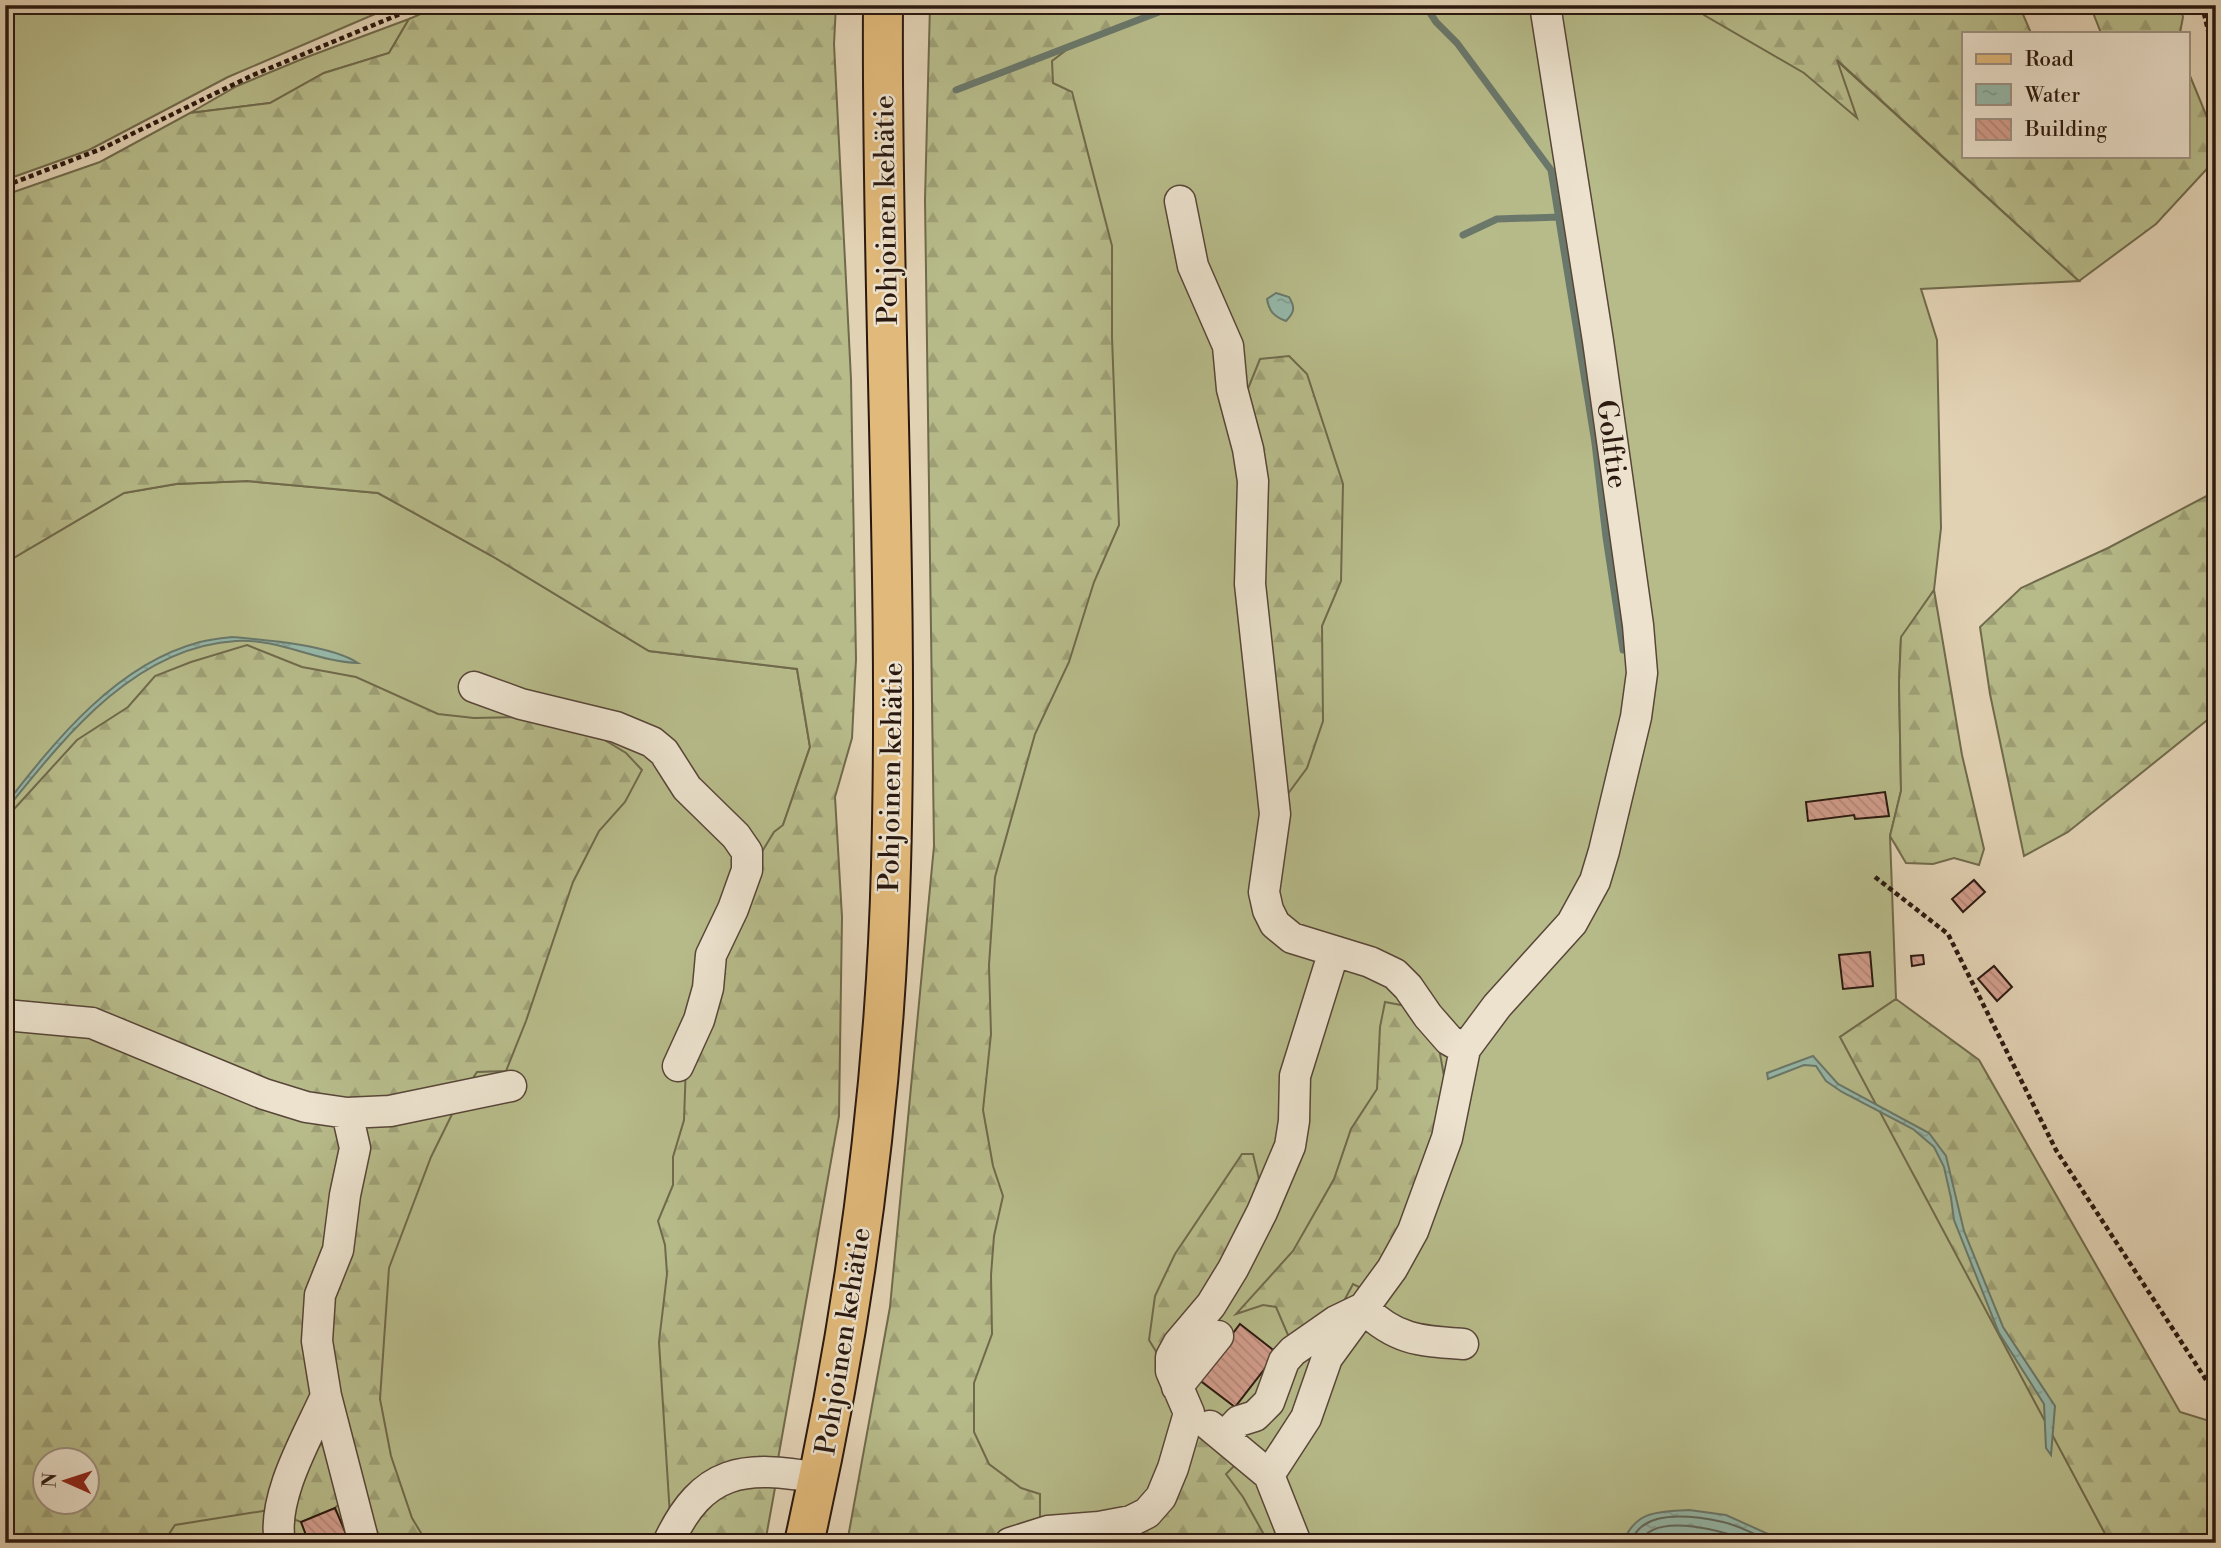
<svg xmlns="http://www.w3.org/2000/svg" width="2221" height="1548" font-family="'Libre Bodoni',serif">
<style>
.grass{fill:#b7bb8a;stroke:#706a4c;stroke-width:2;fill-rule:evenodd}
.forest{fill:url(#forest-firs);stroke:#706a4c;stroke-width:2;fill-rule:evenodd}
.water{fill:url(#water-ripples);stroke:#6a786b;stroke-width:2}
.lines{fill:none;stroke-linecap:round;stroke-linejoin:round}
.shore{stroke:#60685c;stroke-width:2}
.stream{stroke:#6a786b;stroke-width:7}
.building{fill:url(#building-back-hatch);stroke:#2a180f;stroke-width:2}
.minor-casing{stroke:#584638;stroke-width:33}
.major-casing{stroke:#2a180f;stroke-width:42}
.path{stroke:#2a180f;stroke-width:4.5;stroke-dasharray:5 3.5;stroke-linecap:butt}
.minor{stroke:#ece2ce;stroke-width:30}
.major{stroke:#e1b97a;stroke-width:38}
.labels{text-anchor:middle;stroke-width:5;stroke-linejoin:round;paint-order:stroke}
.street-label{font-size:28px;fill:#2a180f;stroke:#ece2ce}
</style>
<defs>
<pattern id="forest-firs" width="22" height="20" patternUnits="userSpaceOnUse" patternTransform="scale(1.75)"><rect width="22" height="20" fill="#b7bb8a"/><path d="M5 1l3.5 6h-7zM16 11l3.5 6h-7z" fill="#9ea076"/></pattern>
<pattern id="water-ripples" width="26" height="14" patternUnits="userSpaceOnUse" patternTransform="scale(1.75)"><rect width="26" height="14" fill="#95b8a9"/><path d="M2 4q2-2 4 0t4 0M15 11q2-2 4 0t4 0" fill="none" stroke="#819d90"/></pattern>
<pattern id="building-back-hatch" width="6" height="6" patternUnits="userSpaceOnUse" patternTransform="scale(1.75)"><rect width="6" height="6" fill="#d29d8c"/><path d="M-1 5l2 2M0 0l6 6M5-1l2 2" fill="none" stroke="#b48678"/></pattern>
</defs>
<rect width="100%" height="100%" fill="#e2d2b4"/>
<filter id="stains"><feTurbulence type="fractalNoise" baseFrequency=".00286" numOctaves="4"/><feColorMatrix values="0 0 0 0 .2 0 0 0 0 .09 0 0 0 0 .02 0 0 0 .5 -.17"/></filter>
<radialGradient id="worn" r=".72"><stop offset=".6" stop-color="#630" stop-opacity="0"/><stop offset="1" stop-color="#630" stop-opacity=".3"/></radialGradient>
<path class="grass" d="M 5,5 L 396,5 L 228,77 L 89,150 L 5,180 Z
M 1177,5 L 1788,5 L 1835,59 L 2079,281 L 1921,289 L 1937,340 L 1941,528 L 1934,590 L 1901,638 L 1899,682 L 1901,791 L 1890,836 L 1896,999 L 1840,1037 L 1935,1136 L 2053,1435 L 2110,1543 L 897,1543 L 1041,58 Z
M 409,19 L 389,53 L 324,73 L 270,103 L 190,113 L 237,86 L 307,57 Z
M 247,481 L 378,493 L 492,556 L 649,651 L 797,669 L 810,747 L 783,825 L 702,1543 L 5,1543 L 5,563 L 124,493 L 176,484 ZM 46,1460 L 88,1460 L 88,1502 L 46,1502 Z"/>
<path class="forest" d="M 441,5 L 836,5 L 834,44 L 851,379 L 856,659 L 852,738 L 835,797 L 842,917 L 839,1116 L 778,1459 L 670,1516 L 659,1342 L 667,1274 L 665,1245 L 658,1221 L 673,1185 L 673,1157 L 684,1120 L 686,1064 L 749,873 L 774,832 L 783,825 L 810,747 L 797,669 L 649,651 L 492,556 L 378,493 L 247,481 L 176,484 L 124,493 L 5,563 L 5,195 L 100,162 L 190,113 L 270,103 L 324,73 L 389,53 L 409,19 Z
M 930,5 L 1177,5 L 1073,45 L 1052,61 L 1053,83 L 1072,92 L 1112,246 L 1112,337 L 1119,525 L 1094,582 L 1069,662 L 1035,734 L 995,877 L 989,965 L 991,1034 L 983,1110 L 993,1166 L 1003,1196 L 994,1236 L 991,1275 L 992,1334 L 974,1383 L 974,1432 L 989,1464 L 1021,1488 L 1040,1494 L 1040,1524 L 999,1538 L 991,1543 L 847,1543 L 890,1307 L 934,846 L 925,200 Z
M 1698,5 L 2019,5 L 2031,33 L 1964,33 L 1964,156 L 2188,156 L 2188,71 L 2216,139 L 2216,159 L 2156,224 L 2079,281 L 1837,60 L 1857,118 L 1804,73 L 1704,15 Z
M 2090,5 L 2180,5 L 2183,17 L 2180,33 L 2101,33 Z
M 1289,356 L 1307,374 L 1343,484 L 1341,581 L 1322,626 L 1323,721 L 1307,768 L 1284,799 L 1243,401 L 1260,359 Z
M 2216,491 L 2216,713 L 2068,832 L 2024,856 L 1990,694 L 1980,627 L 2021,588 L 2108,548 Z
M 1934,590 L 1962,755 L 1984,849 L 1979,865 L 1954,858 L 1933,864 L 1906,863 L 1890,836 L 1901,791 L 1899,682 L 1901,637 Z
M 247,645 L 302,667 L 356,677 L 438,714 L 474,718 L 518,717 L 593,733 L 626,753 L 642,770 L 625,802 L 599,831 L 573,882 L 526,1021 L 506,1071 L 477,1072 L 461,1096 L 431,1157 L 389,1268 L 380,1399 L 391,1456 L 412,1518 L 427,1543 L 371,1543 L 356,1487 L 335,1508 L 301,1522 L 269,1510 L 175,1525 L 163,1543 L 5,1543 L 5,819 L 77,740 L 128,707 L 155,676 L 191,662 ZM 46,1460 L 88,1460 L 88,1502 L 46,1502 Z
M 1896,999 L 1979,1060 L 2180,1412 L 2216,1423 L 2216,1543 L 2110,1543 L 1840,1037 Z
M 1385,1002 L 1406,1006 L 1437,1037 L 1444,1076 L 1445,1110 L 1425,1177 L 1367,1291 L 1353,1284 L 1337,1314 L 1291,1342 L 1276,1307 L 1263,1305 L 1236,1314 L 1293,1251 L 1334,1179 L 1351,1129 L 1377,1089 L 1380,1027 Z
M 1242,1154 L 1253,1154 L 1263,1196 L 1165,1366 L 1149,1340 L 1155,1296 L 1175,1254 Z
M 1196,1432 L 1239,1461 L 1226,1474 L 1243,1497 L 1267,1540 L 1285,1533 L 1290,1543 L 1117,1543 L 1104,1534 L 1131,1528 Z
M 749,1481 L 775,1488 L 765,1543 L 677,1543 L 716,1490 Z"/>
<path class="water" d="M 1276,293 L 1289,297 C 1295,307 1295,312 1286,321 C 1275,317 1269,312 1267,299 Z
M 232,637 C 266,640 330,645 358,663 C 317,662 278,638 236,641 C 134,647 64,738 5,811 L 5,805 C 56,740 116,664 200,642 C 211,639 222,638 232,637 Z
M 1813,1056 L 1838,1084 L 1929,1133 L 1946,1156 L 1964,1231 L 2003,1327 L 2055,1406 L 2051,1455 L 2046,1448 L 2044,1404 L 1999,1333 L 1954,1220 L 1951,1198 L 1944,1167 L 1934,1147 L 1913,1129 L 1842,1092 L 1826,1081 L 1816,1066 L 1804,1065 L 1768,1079 L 1767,1073 Z
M 1689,1510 L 1726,1515 L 1788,1543 L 1625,1543 L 1624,1540 C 1637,1510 1659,1512 1689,1510 Z"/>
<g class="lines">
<path class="shore" d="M 1631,1543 C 1641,1508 1695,1516 1723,1522 C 1740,1526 1757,1535 1773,1543
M 1640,1543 C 1654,1510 1729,1532 1753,1543
M 1652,1543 C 1671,1532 1705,1536 1724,1543"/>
<path class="stream" d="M 1425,5 L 1436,22 L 1457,43 L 1551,170 L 1595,443 L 1606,537 L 1623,650
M 956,90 L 1177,5
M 1463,235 L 1497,219 L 1560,217"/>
</g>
<path class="building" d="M 1885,792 L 1889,816 L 1855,819 L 1854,815 L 1808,821 L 1806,802 Z
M 1974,880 L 1985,892 L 1963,912 L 1952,899 Z
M 1870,952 L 1873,986 L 1843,989 L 1839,955 Z
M 1923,955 L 1924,964 L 1912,966 L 1911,956 Z
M 1994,966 L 2012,987 L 1997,1001 L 1978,979 Z
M 1240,1324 L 1277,1353 L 1235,1407 L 1198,1379 Z
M 335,1508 L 350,1543 L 309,1543 L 301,1522 Z"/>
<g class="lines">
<defs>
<path id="minor" d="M 1180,201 L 1193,266 L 1228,346 L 1232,389 L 1248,449 L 1253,481 L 1250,584 L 1275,814 L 1264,892 L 1268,910 L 1275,924 L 1292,938 L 1370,962 L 1395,974 L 1408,987 L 1428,1016 L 1449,1040 L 1465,1049
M 474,687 L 521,704 L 616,727 L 652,742 L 664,752 L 687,788 L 736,836 L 747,852 L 747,870 L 733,909 L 711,955 L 708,988 L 699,1020 L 678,1066
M 5,1015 L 92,1023 L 264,1094 L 306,1107 L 347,1113 L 355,1148 L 345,1195 L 338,1250 L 320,1295 L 317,1341 L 326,1396 L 364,1543
M 347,1113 L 390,1111 L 511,1086
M 1177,1387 L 1218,1336
M 1210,1426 L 1269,1475
M 1224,1437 L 1239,1421 L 1255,1416 L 1269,1402 L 1284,1361 L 1293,1351 L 1336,1321 L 1363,1308 C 1396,1340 1419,1341 1463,1344
M 280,1543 C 271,1498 308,1436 326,1396
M 668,1543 C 703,1468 744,1465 819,1478
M 1010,1543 L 1048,1531 L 1099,1527 L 1131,1521 L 1147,1513 L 1161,1497 L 1173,1468 L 1189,1413 L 1171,1371 L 1171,1357 L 1178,1344 L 1211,1305 L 1233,1269 L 1262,1212 L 1290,1146 L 1294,1121 L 1295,1076 L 1334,951
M 1296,1543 L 1269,1475 L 1306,1418 L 1327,1358 L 1392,1269 L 1413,1231 L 1447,1138 L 1465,1049 L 1497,1006 L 1572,923 L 1595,881 L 1604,851 L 1636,717 L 1642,673 L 1638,625 L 1598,341 L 1545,5"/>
<path id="major" d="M 804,1543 C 854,1321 885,1094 891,866 C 899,579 881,292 883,5"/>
</defs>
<use href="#minor" class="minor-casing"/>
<use href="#major" class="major-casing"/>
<path class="path" d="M 2202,5 L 2216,64
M 5,186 L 101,149 L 253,75 L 422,5
M 1875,877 L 1948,934 L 2056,1150 L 2216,1395"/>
<use href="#minor" class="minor"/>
<use href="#major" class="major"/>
</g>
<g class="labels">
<g class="street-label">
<text transform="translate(885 210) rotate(-91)" y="10">Pohjoinen kehätie</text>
<text transform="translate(1613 444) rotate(82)" y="10">Golftie</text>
<text transform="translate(890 777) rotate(-89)" y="10">Pohjoinen kehätie</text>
<text transform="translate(842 1341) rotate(-81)" y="10">Pohjoinen kehätie</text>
</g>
</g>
<rect width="2221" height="1548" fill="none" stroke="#e2d2b4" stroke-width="28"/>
<rect x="7" y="7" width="2207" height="1534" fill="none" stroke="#2a180f" stroke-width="3.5"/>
<rect x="14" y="14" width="2193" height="1520" fill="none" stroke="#2a180f" stroke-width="2"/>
<rect x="1962" y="32" width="228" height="126" fill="#ece2ce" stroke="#9e9182" stroke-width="2"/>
<rect x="1976" y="54" width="35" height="10" fill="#e1b97a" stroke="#9e9182" stroke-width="2"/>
<text x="2025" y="66" font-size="21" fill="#2a180f">Road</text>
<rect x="1976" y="84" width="35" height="21" fill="url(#water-ripples)" stroke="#9e9182" stroke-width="2"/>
<text x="2025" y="102" font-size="21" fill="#2a180f">Water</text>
<rect x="1976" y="119" width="35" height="21" fill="url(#building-back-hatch)" stroke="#9e9182" stroke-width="2"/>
<text x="2025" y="136" font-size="21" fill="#2a180f">Building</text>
<g transform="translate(66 1481) rotate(273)"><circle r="33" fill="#ece2ce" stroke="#9e9182" stroke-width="2"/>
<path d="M0-5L12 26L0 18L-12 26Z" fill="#8f2418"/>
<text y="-10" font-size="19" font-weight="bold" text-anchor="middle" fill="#2a180f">N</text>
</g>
<rect width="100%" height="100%" filter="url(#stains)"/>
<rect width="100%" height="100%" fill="url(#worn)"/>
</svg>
